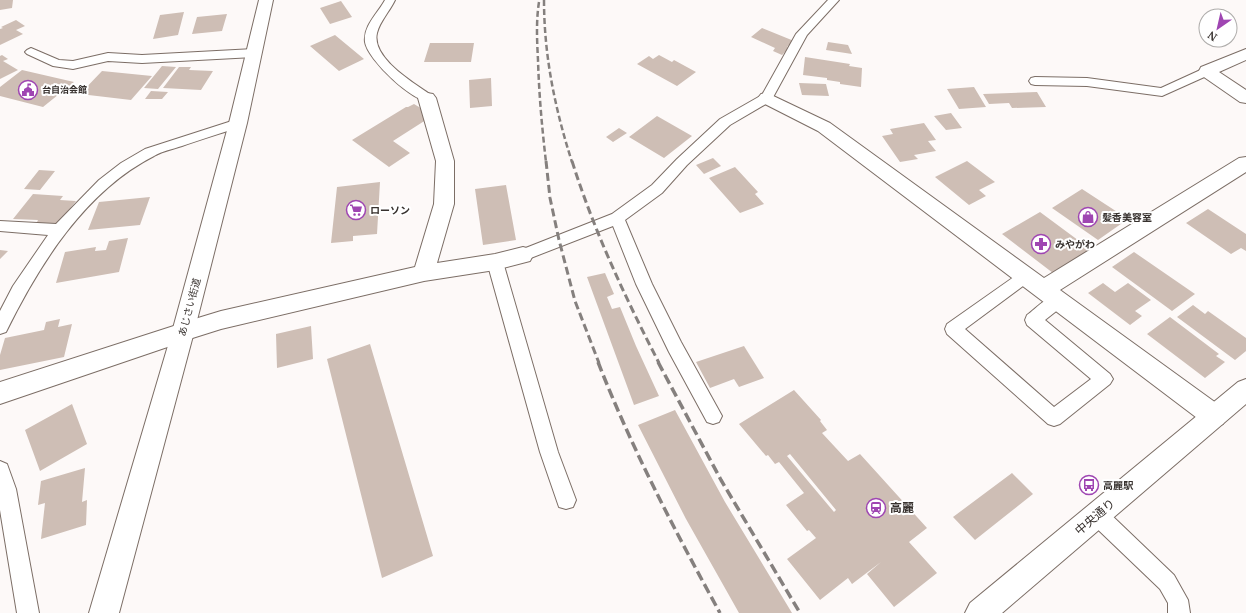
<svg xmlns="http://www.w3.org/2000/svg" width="1246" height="613" font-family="'PT Serif','Noto Sans JP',serif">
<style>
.building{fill:#cebeb5;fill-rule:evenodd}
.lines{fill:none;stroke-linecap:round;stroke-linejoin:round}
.service-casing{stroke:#7c6e66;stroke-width:2}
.minor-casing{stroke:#7c6e66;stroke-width:2}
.tertiary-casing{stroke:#7c6e66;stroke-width:2}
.trunk-casing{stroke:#7c6e66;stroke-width:2}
.service{fill:#fff;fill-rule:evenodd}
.minor{fill:#fff;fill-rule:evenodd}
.tertiary{fill:#fff;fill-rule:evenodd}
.trunk{fill:#fff;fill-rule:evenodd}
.rail-far2{stroke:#85807e;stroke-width:2.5;stroke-dasharray:6 3;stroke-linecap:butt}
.rail-far1{stroke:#85807e;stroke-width:3;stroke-dasharray:8 4;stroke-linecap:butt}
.rail{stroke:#85807e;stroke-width:3.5;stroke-dasharray:10 4.5;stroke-linecap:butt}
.labels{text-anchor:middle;stroke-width:4;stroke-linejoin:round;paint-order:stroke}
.far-poi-label{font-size:9px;font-weight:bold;fill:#37312e;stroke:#fff;text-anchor:start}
.poi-label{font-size:10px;font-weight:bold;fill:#37312e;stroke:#fff;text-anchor:start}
.street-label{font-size:10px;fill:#37312e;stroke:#fff}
.near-poi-label{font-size:12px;font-weight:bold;fill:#37312e;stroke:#fff;text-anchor:start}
.near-street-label{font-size:12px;fill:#37312e;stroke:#fff}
</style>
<rect width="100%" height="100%" fill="#fdf9f8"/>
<path class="building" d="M 0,0 L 13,0 L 12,8 L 0,10 Z
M 341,1 L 352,17 L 330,24 L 320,8 Z
M 184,12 L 178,35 L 153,39 L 160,15 Z
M 227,14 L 222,31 L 192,34 L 197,17 Z
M 16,20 L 25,26 L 16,30 L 23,34 L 0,45 L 0,29 L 3,28 L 1,27 Z
M 762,28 L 794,41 L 787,47 L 789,48 L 782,55 L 773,51 L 775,48 L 751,37 Z
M 335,35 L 364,59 L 339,71 L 310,46 Z
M 828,42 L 848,45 L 852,54 L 826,50 Z
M 430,43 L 474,43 L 471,62 L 424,62 Z
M 2,55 L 8,59 L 3,61 L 18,70 L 0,79 L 0,56 Z
M 659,55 L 672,62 L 674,60 L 696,72 L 677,86 L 637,64 L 649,56 L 653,59 Z
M 805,57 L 850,64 L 849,66 L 862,68 L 861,87 L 840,84 L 840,82 L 827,80 L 827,78 L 803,75 Z
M 162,66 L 176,67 L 158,89 L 144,88 Z
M 179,67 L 191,67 L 189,70 L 213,71 L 201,90 L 163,88 Z
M 22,70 L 74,82 L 43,107 L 0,96 L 0,87 Z
M 102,71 L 152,76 L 131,100 L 80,94 Z
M 491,78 L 492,106 L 470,108 L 469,80 Z
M 799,83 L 826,84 L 829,96 L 802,95 Z
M 974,87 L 986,107 L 959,109 L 947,89 Z
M 151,91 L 168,92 L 162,99 L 145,99 Z
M 1037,92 L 1046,107 L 1012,108 L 1009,103 L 989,104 L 983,94 Z
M 414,104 L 429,113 L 429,118 L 393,141 L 410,153 L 389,167 L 352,140 L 406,107 L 408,107 Z
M 951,113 L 962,128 L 946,130 L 934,116 Z
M 657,116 L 692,136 L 664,158 L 629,137 Z
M 924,123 L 936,140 L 928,141 L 936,151 L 914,155 L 918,159 L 900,162 L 882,136 L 893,134 L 890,129 Z
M 619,128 L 627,133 L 613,142 L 606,137 Z
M 713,158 L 721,166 L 704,174 L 696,165 Z
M 967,161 L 995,182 L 979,190 L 986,196 L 969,205 L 935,177 Z
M 735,167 L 758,192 L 755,194 L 764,204 L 740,213 L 709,178 Z
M 39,170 L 55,171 L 40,190 L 24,189 Z
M 380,182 L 377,234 L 353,236 L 353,241 L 331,243 L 337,187 Z
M 506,185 L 516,240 L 483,245 L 475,189 Z
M 1082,189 L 1128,219 L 1098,240 L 1052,208 Z
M 33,194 L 63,196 L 60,200 L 76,201 L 57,225 L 36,224 L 38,220 L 13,219 Z
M 150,197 L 140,225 L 88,230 L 99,202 Z
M 1208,209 L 1246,234 L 1246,251 L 1241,248 L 1231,254 L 1186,223 Z
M 1040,212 L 1090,249 L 1053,273 L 1002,234 Z
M 128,238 L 119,272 L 56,283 L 65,252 L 96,247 L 95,251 L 106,250 L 109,241 Z
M 0,250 L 8,251 L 0,259 Z
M 1134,252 L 1195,294 L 1172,311 L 1112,267 Z
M 605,273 L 614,294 L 607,297 L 612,309 L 620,307 L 636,346 L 659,396 L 634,405 L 587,277 Z
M 1103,283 L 1115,292 L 1128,283 L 1151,300 L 1135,311 L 1142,316 L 1130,325 L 1088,293 Z
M 1193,305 L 1205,314 L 1208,311 L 1246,338 L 1246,351 L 1235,360 L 1177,317 Z
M 1170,317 L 1219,354 L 1216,356 L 1225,362 L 1205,378 L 1147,334 Z
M 60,319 L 58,327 L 72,324 L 64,357 L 0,370 L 0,355 L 5,338 L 44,330 L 46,322 Z
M 311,326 L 313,359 L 277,368 L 276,334 Z
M 370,344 L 433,556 L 382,578 L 327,359 Z
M 744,346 L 764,378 L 739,387 L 734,379 L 710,388 L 696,362 Z
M 794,390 L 821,420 L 820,421 L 827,430 L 822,433 L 848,461 L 860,454 L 927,528 L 909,542 L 937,573 L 894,607 L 867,574 L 881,562 L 852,584 L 848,578 L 820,600 L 787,559 L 816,538 L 809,530 L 807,531 L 786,505 L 804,493 L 779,462 L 775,464 L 768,455 L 766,456 L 739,424 ZM 790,454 L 836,510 L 834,512 L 787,456 Z
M 72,404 L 87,444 L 40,471 L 25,430 Z
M 675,410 L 725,502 L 792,613 L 739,613 L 686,519 L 638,425 Z
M 85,468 L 82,502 L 87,500 L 86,525 L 41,539 L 45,503 L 38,505 L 41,481 Z
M 1012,473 L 1033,494 L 975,540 L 953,517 Z"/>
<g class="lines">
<defs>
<path id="service" d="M 385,0 L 395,0 C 390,11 380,21 377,33 C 371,58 414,83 431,95 L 433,98 L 431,101 C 415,105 367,59 365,42 C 363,26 378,13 385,0 Z
M 828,0 L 839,0 L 807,35 L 771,101 L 730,125 L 687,165 L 662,193 L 625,220 L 652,284 L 681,342 L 722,416 L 719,422 L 713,424 L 707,422 L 669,352 L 636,284 L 613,226 L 523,261 L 518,259 L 515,255 L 518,251 L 612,214 L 652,185 L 677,159 L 720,119 L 762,95 L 796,34 Z
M 31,48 L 59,60 L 73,61 L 108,53 L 142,55 L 254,49 L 258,51 L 260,53 L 258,55 L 254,57 L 142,63 L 108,61 L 73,69 L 53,66 L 27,54 L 25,52 L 27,50 Z
M 1207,67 L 1211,68 L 1213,71 L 1211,74 L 1162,96 L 1087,86 L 1035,85 L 1031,84 L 1029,81 L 1031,78 L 1035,77 L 1087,78 L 1161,88 Z
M 238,119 L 243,120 L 244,123 L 243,126 C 222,133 202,139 182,146 C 173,149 162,151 154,156 C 85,191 39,265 6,332 L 0,334 L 0,311 L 13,286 L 48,235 L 0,231 L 0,221 L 56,224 L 99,180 L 121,163 L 145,149 Z
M 495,256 L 500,258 L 503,262 L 558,452 L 576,500 L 573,507 L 566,509 L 559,507 L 540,452 L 487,262 L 490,258 Z
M 1026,270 L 1031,272 L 1034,276 L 1031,280 L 965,329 L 1054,407 L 1091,379 L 1027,325 L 1025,320 L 1027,315 C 1037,308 1051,291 1064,295 L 1066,300 L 1064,305 L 1045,320 L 1110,374 L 1113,379 L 1110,384 L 1060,424 L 1054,426 L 1048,424 L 947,334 L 945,329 L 947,324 L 1021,272 Z
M 0,461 L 7,464 L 16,489 L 39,613 L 17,613 L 0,510 Z
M 1097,505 L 1104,508 L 1174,575 L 1188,600 L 1190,613 L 1168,613 L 1168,603 L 1160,589 L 1090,522 L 1087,515 L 1090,508 Z"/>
<path id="minor" d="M 1246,49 L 1246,60 L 1219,72 L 1246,90 L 1246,103 L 1240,102 L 1201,75 L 1199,71 L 1201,67 Z
M 427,93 L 433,94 L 436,98 L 454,161 L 454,204 L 437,263 L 495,254 L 523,247 L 530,249 L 533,255 L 530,261 L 495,270 L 424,281 L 221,329 L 183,341 L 175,339 L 172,332 L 175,325 L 221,311 L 415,267 L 434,204 L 436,161 L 418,98 L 421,94 Z
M 767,93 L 830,123 L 1044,278 L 1239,158 L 1246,157 L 1246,172 L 1060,290 L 1223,408 L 1226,416 L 1223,424 L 1214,427 L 1205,424 L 818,131 L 761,102 L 758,98 L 761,94 Z"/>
<path id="tertiary" d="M 183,323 L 191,325 L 194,332 L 191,339 L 0,404 L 0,382 Z
M 1246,379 L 1246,404 L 1002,613 L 965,613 L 970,603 L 1238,382 Z"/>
<path id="trunk" d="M 259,0 L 273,0 L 247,123 L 194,332 L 119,613 L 89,613 L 172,332 L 229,123 Z"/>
</defs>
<use href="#service" class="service-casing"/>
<use href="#minor" class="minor-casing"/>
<use href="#tertiary" class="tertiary-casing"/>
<use href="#trunk" class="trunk-casing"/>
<use href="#service" class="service"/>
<use href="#minor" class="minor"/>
<use href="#tertiary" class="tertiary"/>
<use href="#trunk" class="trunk"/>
<path class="rail-far2" d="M 544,0 C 544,56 555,109 572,162
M 539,2 C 536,21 537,41 538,60 C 539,94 542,128 546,162"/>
<path class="rail-far1" d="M 546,161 L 550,198 L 559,240 L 575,301 L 599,363
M 572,161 C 594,231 625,297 659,363"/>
<path class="rail" d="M 598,362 C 632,449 675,531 720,613
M 658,362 L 721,480 L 800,613"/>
</g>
<defs>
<symbol id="civic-ring" viewBox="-11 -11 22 22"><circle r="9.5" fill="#fff" stroke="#9f46b2" stroke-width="1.5"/><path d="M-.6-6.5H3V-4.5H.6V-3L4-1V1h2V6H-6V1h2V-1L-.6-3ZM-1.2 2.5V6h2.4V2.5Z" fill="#9f46b2"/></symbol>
<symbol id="supermarket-ring" viewBox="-11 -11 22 22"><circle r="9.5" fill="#fff" stroke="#9f46b2" stroke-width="1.5"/><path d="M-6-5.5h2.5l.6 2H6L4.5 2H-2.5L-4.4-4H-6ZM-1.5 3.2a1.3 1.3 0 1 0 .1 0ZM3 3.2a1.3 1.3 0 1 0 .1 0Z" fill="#9f46b2"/></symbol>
<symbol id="shop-ring" viewBox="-11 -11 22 22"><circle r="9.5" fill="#fff" stroke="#9f46b2" stroke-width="1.5"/><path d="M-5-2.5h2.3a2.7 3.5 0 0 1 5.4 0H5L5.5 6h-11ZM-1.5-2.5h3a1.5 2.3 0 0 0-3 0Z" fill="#9f46b2"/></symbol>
<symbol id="pharmacy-ring" viewBox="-11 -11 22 22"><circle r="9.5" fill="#fff" stroke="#9f46b2" stroke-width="1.5"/><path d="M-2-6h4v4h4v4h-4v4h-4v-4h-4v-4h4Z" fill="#9f46b2"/></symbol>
<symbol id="bus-ring" viewBox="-11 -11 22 22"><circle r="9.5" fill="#fff" stroke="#9f46b2" stroke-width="1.5"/><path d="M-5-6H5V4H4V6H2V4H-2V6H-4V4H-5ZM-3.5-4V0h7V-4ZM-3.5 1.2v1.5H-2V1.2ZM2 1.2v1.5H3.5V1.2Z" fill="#9f46b2"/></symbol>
<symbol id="station-ring" viewBox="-11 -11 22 22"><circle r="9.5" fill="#fff" stroke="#9f46b2" stroke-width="1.5"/><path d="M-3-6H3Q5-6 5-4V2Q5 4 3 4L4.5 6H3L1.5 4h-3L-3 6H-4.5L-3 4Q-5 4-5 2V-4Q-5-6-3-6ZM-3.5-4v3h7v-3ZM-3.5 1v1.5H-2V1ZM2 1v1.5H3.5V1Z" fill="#9f46b2"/></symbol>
</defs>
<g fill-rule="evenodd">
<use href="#civic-ring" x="17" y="79" width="22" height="22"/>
<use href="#supermarket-ring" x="345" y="199" width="22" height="22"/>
<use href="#shop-ring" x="1077" y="206" width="22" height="22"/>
<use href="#pharmacy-ring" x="1030" y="233" width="22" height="22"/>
<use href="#bus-ring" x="1078" y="474" width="22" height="22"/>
<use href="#station-ring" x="865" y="497" width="22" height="22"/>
</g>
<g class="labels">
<g class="far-poi-label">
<text x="42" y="93">台自治会館</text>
</g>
<g class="poi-label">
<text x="370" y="214">ローソン</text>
<text x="1102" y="221">髪香美容室</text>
<text x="1055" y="248">みやがわ</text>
<text x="1103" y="489">高麗駅</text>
</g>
<g class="street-label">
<text transform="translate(189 307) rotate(-75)" y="4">あじさい街道</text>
</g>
<g class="near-poi-label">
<text x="890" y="512">高麗</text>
</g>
<g class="near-street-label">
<text transform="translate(1095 517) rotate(-40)" y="4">中央通り</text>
</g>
</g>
<g transform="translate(1218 28) rotate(214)"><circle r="19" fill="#ffffff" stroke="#afadab"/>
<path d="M0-3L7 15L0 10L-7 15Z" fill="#9f46b2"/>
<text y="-6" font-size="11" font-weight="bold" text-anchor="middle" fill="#37312e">N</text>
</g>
</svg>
